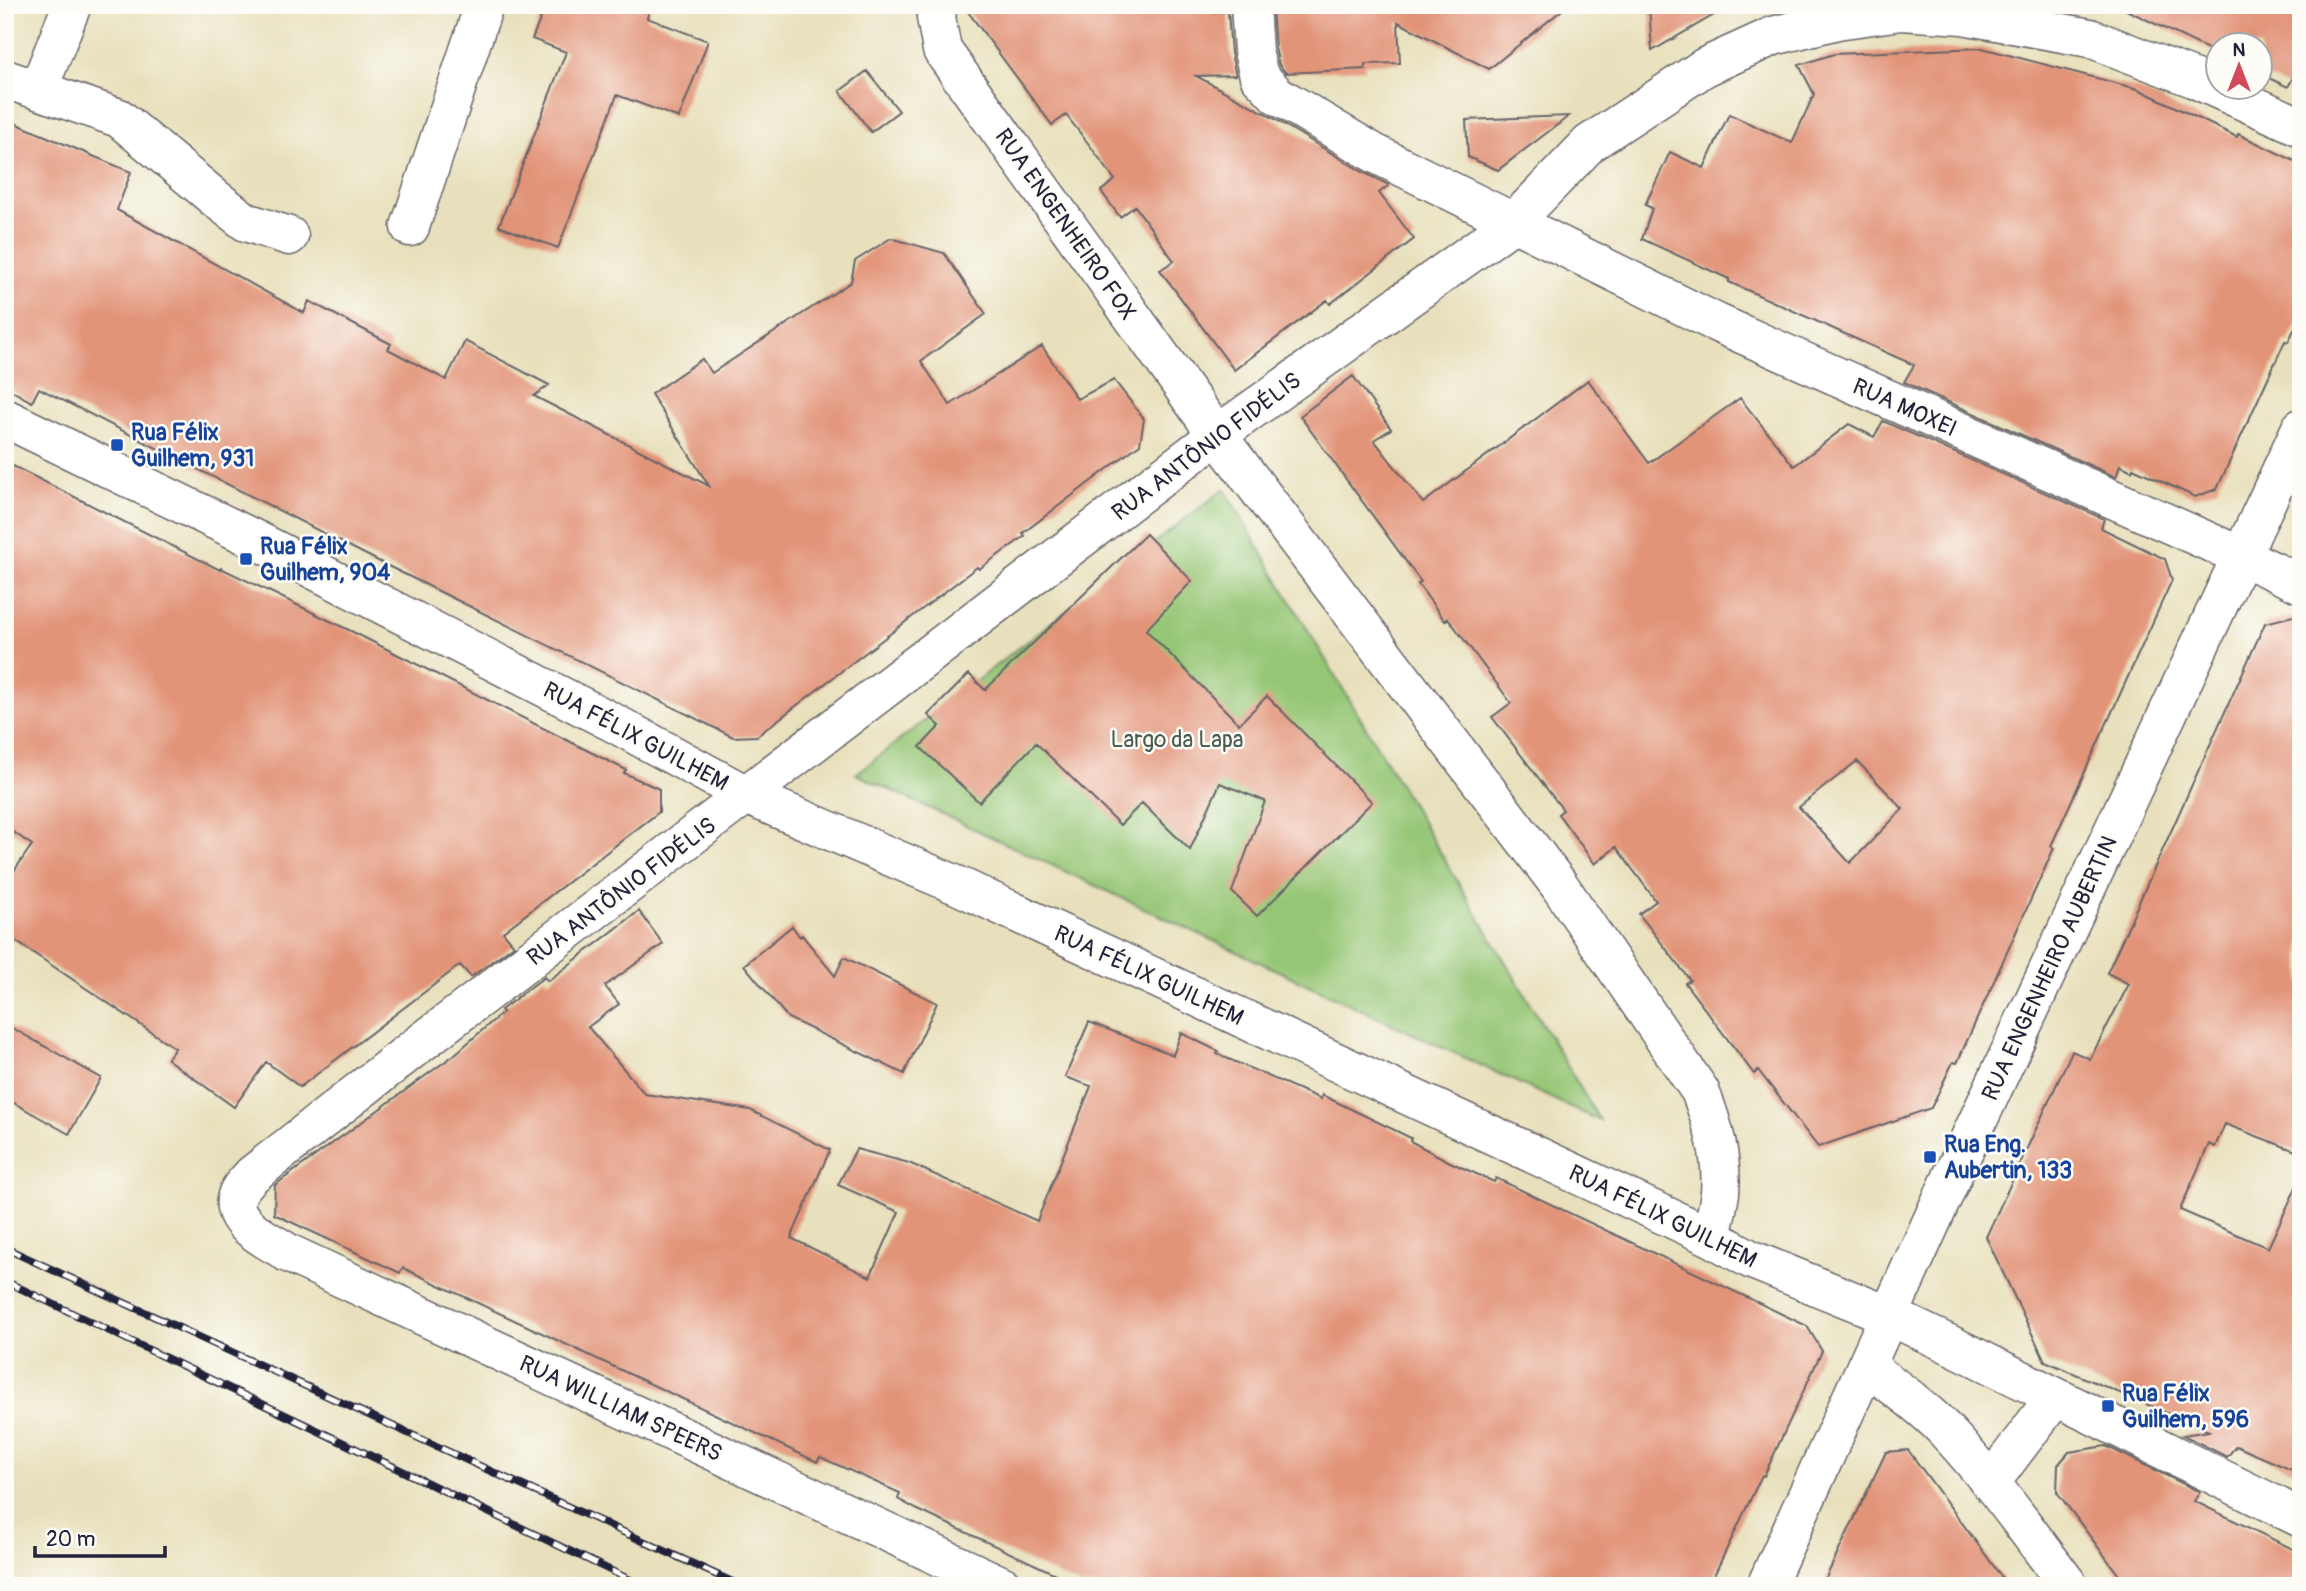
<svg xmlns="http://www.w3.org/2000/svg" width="2306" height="1591" font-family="Pangolin,sans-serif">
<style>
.green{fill:#95c675;stroke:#5c7458;stroke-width:2}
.building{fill:#e29479;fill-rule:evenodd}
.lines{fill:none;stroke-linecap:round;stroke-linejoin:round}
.minor-casing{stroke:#676468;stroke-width:41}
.minor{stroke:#fff;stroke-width:38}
.rail-casing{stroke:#22223b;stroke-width:8}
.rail{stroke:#fdfcf7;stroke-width:5;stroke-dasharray:16;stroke-linecap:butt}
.transit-dot{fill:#1a4fb4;stroke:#fdfcf7;stroke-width:2.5}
.labels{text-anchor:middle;stroke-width:5;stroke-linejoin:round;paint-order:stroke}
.street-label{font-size:23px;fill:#22223b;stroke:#fdfcf7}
.transit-label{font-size:23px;font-weight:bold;fill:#164399;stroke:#fdfcf7;text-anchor:start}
.park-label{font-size:23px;fill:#4a5b4f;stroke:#fdfcf7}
</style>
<rect width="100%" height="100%" fill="#fdfcf7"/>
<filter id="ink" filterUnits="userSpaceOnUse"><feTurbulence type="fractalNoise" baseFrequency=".0143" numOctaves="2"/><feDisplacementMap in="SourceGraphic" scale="14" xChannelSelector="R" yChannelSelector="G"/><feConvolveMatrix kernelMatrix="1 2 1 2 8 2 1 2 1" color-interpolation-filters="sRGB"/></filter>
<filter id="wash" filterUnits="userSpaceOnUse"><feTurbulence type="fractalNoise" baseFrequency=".00686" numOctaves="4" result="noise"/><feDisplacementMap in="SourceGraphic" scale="28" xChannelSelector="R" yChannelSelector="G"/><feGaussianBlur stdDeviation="1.57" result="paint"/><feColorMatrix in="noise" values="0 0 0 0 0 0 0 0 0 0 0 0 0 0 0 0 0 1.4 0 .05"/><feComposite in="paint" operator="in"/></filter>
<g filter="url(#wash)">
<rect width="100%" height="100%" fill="#e8e0bc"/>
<path class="green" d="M 1224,489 L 1600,1121 L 856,774 Z"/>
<g id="blocks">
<path class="building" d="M 546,5 L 651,5 L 647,18 L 708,41 L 679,118 L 617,95 L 558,248 L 499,226 L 566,52 L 532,39 Z
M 963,5 L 1023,5 L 1065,12 L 1068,5 L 1206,5 L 1206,12 L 1228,11 L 1231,53 L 1236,75 L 1196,76 L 1263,112 L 1363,172 L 1389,185 L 1379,193 L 1414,239 L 1330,304 L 1327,300 L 1234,370 L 1160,270 L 1174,261 L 1135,206 L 1120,217 L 1101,191 L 1115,180 L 1091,147 L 1066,115 L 1052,125 Z
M 1296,5 L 1568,5 L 1489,69 L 1398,22 L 1400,63 L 1365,64 L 1365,69 L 1286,73 L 1279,65 L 1275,48 L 1272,9 L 1296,7 Z
M 1649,5 L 1731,5 L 1652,51 Z
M 2116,5 L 2301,5 L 2301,63 L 2288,87 L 2260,74 L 2260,46 L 2218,46 L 2218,54 Z
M 1982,48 L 2138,89 L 2237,137 L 2238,134 L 2301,164 L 2301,316 L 2288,342 L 2285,341 L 2217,489 L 2195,497 L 2133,468 L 2132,471 L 2120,465 L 2116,477 L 1904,382 L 1914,365 L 1729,282 L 1729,279 L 1642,239 L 1652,208 L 1645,205 L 1670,152 L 1704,168 L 1729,114 L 1792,143 L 1814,94 L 1799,65 L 1834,54 Z
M 867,71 L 899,111 L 871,132 L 840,91 Z
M 1569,116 L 1498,170 L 1468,157 L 1466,120 Z
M 5,119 L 131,172 L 117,210 L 304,313 L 309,301 L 391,344 L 388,349 L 446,380 L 465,341 L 549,385 L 534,396 L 709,486 L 651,394 L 702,359 L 712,373 L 851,282 L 855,261 L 891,238 L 944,253 L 986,314 L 921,361 L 950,405 L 1042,346 L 1077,399 L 1114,380 L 1144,419 L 1140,444 L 1023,533 L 1025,536 L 979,569 L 977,567 L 757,736 L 733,737 L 386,565 L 39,388 L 32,402 L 5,387 Z
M 1353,376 L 1391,429 L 1374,440 L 1423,503 L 1588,380 L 1649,463 L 1740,398 L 1794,466 L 1849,424 L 1874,437 L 1883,421 L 2104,519 L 2101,528 L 2165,559 L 2172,580 L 2051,846 L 2054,848 L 1957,1063 L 1953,1062 L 1931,1108 L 1818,1147 L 1758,1070 L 1754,1074 L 1685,983 L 1690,980 L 1639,914 L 1656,901 L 1616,847 L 1595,864 L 1558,814 L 1563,810 L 1492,717 L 1511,703 L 1448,618 L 1445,621 L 1418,584 L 1421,582 L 1300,416 ZM 1857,761 L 1903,809 L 1850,863 L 1799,807 Z
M 5,462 L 220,570 L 221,568 L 355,633 L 626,770 L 624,773 L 659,789 L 659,812 L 503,932 L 514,945 L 471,977 L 460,965 L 300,1087 L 266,1062 L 234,1107 L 167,1059 L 175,1048 L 5,934 L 5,884 L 32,845 L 5,826 Z
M 1146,534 L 1192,581 L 1146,630 L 1239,724 L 1267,696 L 1372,802 L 1257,916 L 1232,892 L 1265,801 L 1220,783 L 1190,850 L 1142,803 L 1120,825 L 1036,743 L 979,802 L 920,747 L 940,726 L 928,715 L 969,674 L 985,690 Z
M 2301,614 L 2301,1153 L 2225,1124 L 2215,1147 L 2209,1144 L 2180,1210 L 2268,1248 L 2301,1177 L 2301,1474 L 2236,1446 L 2227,1457 L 2183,1435 L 2209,1431 L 2045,1361 L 1986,1237 L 2072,1051 L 2090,1059 L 2129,984 L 2107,973 L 2265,623 Z
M 639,911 L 663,944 L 605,986 L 619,1004 L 588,1027 L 645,1094 L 750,1110 L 830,1150 L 791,1238 L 870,1277 L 899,1212 L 838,1185 L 856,1149 L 909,1163 L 1037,1221 L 1091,1086 L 1065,1077 L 1089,1022 L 1173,1055 L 1181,1033 L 1218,1051 L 1217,1054 L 1321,1099 L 1322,1095 L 1411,1138 L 1410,1141 L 1450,1162 L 1494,1182 L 1496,1178 L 1807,1326 L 1822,1351 L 1764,1476 L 1762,1475 L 1709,1586 L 1081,1586 L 916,1509 L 898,1499 L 900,1493 L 820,1457 L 817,1462 L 403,1268 L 400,1273 L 274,1214 L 275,1185 L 454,1055 L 503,1012 L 501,1010 L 544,977 L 548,981 Z
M 792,926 L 800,937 L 802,935 L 835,976 L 844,957 L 937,1003 L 904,1074 L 788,1018 L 744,965 Z
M 5,1024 L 101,1078 L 69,1134 L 5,1098 Z
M 2106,1446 L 2200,1492 L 2194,1501 L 2301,1553 L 2301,1586 L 2127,1586 L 2057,1492 L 2058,1465 L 2069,1452 Z
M 1908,1450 L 1985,1554 L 2008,1586 L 1822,1586 L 1886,1452 Z"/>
</g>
</g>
<g filter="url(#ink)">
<use href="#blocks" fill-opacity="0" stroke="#676468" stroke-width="2"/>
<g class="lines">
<defs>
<path id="minor" d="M 72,5 L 38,90 L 119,118 L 216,199 L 246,222 L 289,236
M 938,5 L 936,17 L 942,50 L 1217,435 L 1559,885 L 1700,1091 C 1713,1124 1723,1157 1720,1193 C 1718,1208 1714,1223 1711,1237
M 1250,5 L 1253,51 L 1259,76 L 1277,95 L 1374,153 L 1717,323 L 2241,556 L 2301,584
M 5,79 L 38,90
M 410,227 L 484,5
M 5,418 L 254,539 L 614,723 L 746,795 L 959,886 L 1711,1237 L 1750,1259 L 1890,1316 L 1953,1346 L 2301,1518
M 1866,1366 C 1893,1386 1922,1406 1945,1430 C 1991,1479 2029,1533 2069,1586
M 1991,1482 L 2055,1397
M 1003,1586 L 288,1253 C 269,1240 225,1222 238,1193 C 241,1186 248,1180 252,1175 L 409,1052 L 1217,435 L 1513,223 L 1590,143 L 1705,67 L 1773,36 L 1837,20 L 1901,11 L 1963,15 L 2090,38 L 2193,78 L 2301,127
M 1766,1586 L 1961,1157 L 2301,428"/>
</defs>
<use href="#minor" class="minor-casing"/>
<use href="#minor" class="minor"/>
<defs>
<path id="rail" d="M 5,1248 L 741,1586
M 5,1281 L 643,1586"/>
</defs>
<use href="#rail" class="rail-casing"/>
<use href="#rail" class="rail"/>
</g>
</g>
<g class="transit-dot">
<rect x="110" y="438" width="14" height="14" rx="3.5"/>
<rect x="239" y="552" width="14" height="14" rx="3.5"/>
<rect x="1923" y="1150" width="14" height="14" rx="3.5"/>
<rect x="2101" y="1399" width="14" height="14" rx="3.5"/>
</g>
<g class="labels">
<g class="street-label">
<text transform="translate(1066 224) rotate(55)" y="8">RUA ENGENHEIRO FOX</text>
<text transform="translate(1905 407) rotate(24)" y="8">RUA MOXEI</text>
<text transform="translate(1206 446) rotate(-37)" y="8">RUA ANTÔNIO FIDÉLIS</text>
<text transform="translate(636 736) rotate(28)" y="8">RUA FÉLIX GUILHEM</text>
<text transform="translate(621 891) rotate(-37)" y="8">RUA ANTÔNIO FIDÉLIS</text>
<text transform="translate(2049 968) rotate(-65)" y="8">RUA ENGENHEIRO AUBERTIN</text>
<text transform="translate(1149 975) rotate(25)" y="8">RUA FÉLIX GUILHEM</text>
<text transform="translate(1663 1216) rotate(26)" y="8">RUA FÉLIX GUILHEM</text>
<text transform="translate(621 1408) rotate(25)" y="8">RUA WILLIAM SPEERS</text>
</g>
<g class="transit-label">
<text x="131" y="440">Rua Félix<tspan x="131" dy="26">Guilhem, 931</tspan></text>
<text x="260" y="554">Rua Félix<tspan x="260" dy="26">Guilhem, 904</tspan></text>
<text x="1944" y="1152">Rua Eng.<tspan x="1944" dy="26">Aubertin, 133</tspan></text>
<text x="2122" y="1401">Rua Félix<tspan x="2122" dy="26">Guilhem, 596</tspan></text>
</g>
<g class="park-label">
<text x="1177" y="747">Largo da Lapa</text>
</g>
</g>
<rect width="2306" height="1591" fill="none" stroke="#fdfcf7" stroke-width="28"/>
<g transform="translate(2239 66)"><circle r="33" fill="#fdfcf7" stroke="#a5a5ac" stroke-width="2"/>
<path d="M0-5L12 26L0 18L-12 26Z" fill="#d1495b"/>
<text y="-10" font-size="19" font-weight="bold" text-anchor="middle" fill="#22223b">N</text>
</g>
<path d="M35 1546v10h130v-10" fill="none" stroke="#22223b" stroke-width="3.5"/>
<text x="46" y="1546" font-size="21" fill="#22223b" stroke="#fdfcf7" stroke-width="5" paint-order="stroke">20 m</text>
</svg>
